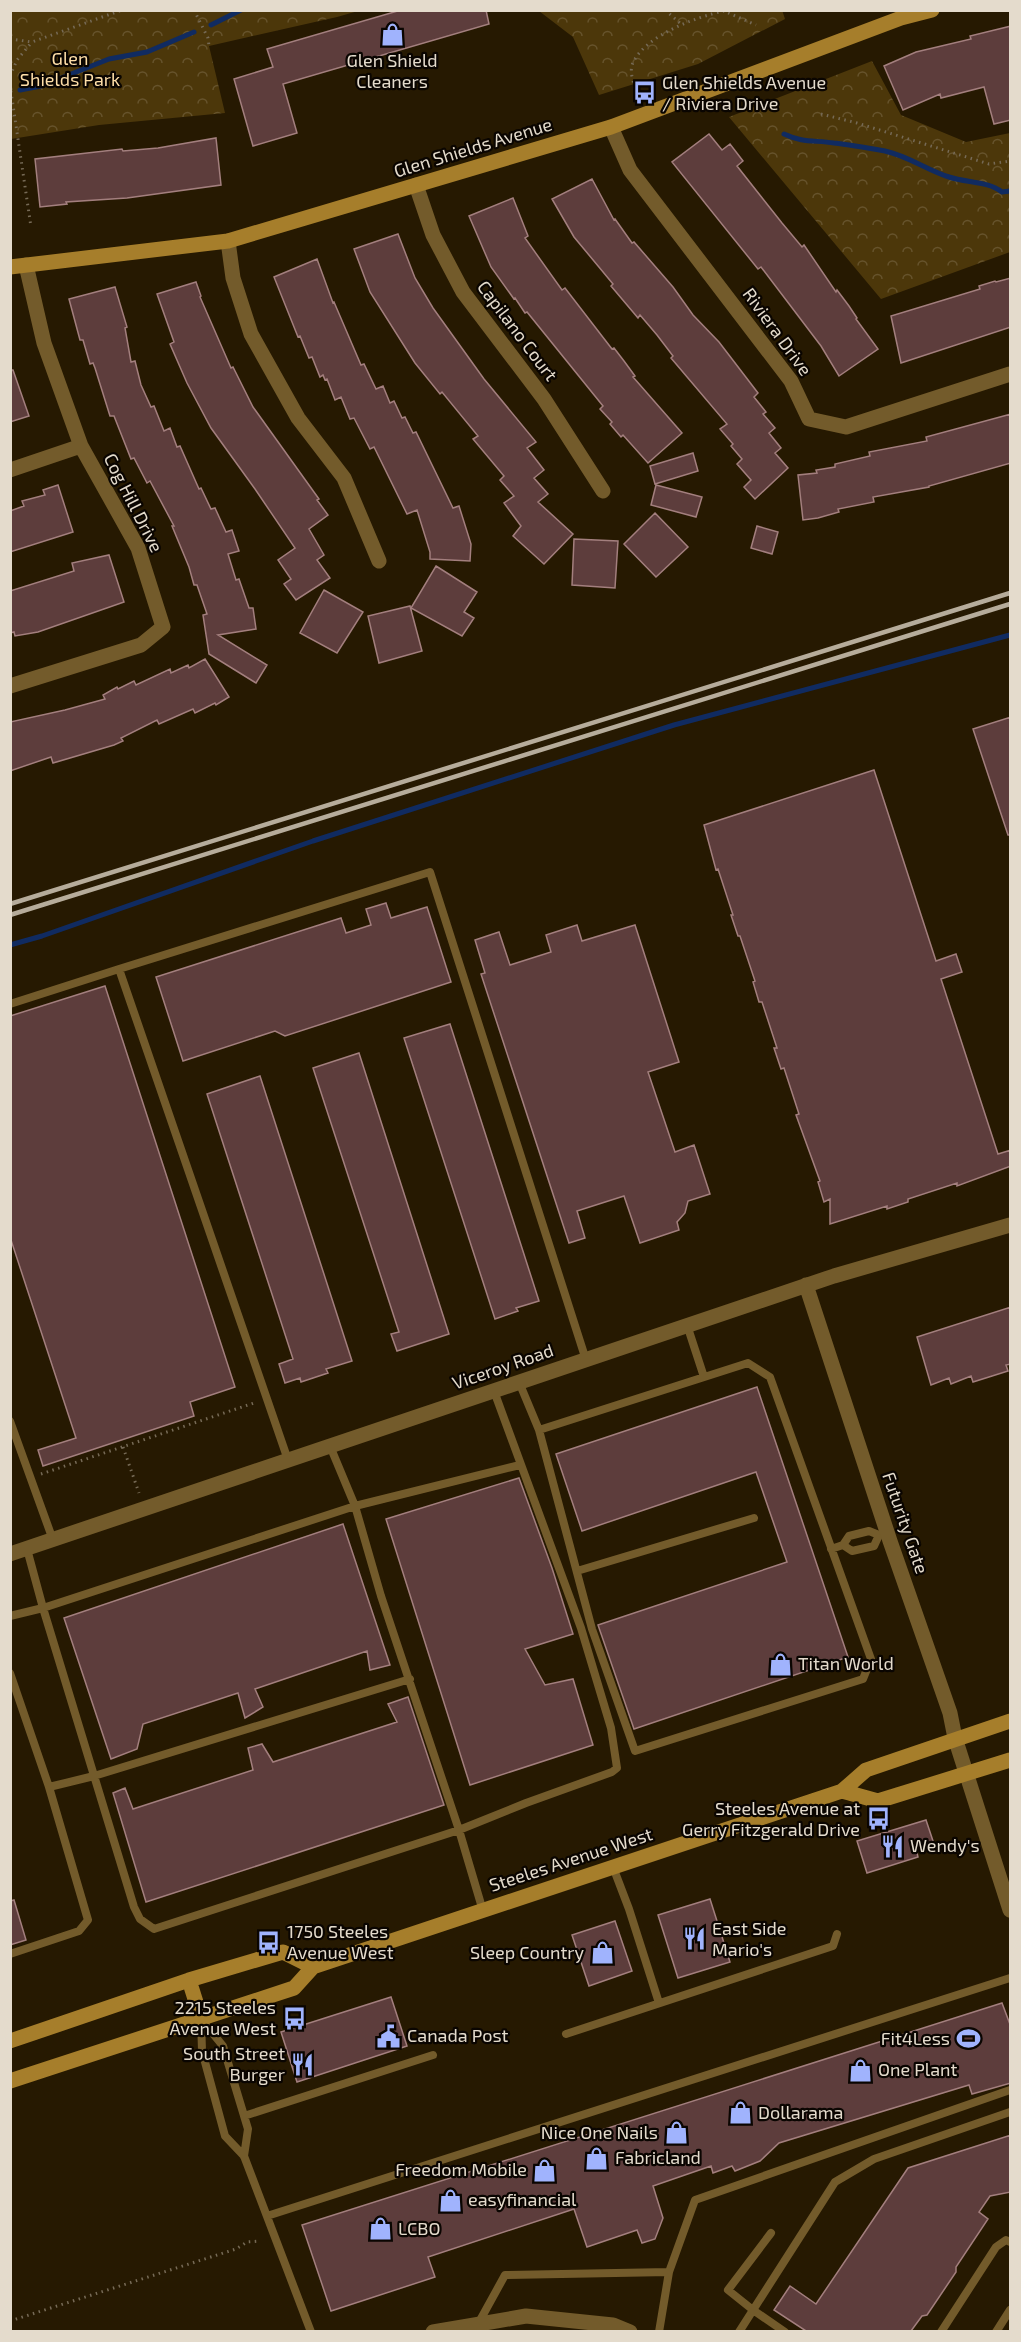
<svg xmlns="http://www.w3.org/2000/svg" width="1021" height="2342" font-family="'Exo 2',sans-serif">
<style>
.park{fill:url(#park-crowns)}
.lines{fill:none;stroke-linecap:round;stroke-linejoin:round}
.stream{stroke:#102b61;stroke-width:5}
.building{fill:#5d3d3c;stroke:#a37f7e;stroke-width:1.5}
.path{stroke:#766a56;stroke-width:3;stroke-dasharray:1.5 4.5;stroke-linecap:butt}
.lane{stroke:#735b2b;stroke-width:8}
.street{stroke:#735b2b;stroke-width:15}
.secondary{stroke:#a67e2b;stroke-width:15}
.rail{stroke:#b6ac9b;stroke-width:4.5}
.labels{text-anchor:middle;stroke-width:4.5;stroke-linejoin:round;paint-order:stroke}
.park-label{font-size:18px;fill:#ffdfa8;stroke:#0a0501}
.poi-label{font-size:18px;fill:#e4dbcc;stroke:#0a0501;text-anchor:start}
.street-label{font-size:18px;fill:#e4dbcc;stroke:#0a0501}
</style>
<defs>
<pattern id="park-crowns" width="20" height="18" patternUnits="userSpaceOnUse" patternTransform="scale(1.5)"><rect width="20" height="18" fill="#4c370a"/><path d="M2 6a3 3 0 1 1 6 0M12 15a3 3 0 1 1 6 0" fill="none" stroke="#66532c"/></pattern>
</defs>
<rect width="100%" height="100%" fill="#261901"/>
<path class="park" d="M 11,10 L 358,10 L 358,11 L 337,17 L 209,46 L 225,113 L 99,125 L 11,139 Z
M 782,10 L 785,19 L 698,64 L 599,95 L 573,37 L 539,11 Z
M 872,61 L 901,115 L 966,142 L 1010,133 L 1010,252 L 881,299 L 729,117 Z"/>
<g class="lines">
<path class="stream" d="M 211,25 L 241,10
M 20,90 L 41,86 L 109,59 L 147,52 L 194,32
M 784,134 C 803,143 814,140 834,143 C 851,145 868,148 885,151 C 908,156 927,170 949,177 C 967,183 988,181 1002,192 L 1010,191
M 10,945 L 42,936 L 313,841 L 674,725 L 1010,635"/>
</g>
<path class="building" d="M 401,10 L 486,10 L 489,24 L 283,84 L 297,133 L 253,146 L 234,79 L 273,67 L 267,49 Z
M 1011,26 L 1011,120 L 994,124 L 984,87 L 941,98 L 940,94 L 903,110 L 884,66 L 916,52 L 971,39 L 970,36 Z
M 709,134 L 722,150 L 730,144 L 743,161 L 737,166 L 782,223 L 802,247 L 804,245 L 836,292 L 837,290 L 849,306 L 857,318 L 856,319 L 878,349 L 839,376 L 821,346 L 761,267 L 758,269 L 672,162 Z
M 216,138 L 221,185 L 127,198 L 66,202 L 67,204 L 40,207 L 35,159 L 122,149 L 123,151 L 158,148 Z
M 592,179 L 614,220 L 615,219 L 632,243 L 634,242 L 673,287 L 693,315 L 719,342 L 758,393 L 754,397 L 766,412 L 763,414 L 775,428 L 769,433 L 781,448 L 775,453 L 788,468 L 755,499 L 744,487 L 751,480 L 737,464 L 742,459 L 731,446 L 733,444 L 720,429 L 727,424 L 671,358 L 673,356 L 657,335 L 640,315 L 638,318 L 611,286 L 613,284 L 574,237 L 552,199 Z
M 513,198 L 528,236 L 525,238 L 562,290 L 565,288 L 612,349 L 614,348 L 624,361 L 635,376 L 633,377 L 682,433 L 648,463 L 623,435 L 621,437 L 610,424 L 612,422 L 600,409 L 603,406 L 527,312 L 525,313 L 515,298 L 514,299 L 491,267 L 469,216 Z
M 398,234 L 415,278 L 433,308 L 484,379 L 536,442 L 527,448 L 544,470 L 534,478 L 548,494 L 538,502 L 573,534 L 544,564 L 513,536 L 521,526 L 504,503 L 514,496 L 500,480 L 504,476 L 473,439 L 478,436 L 442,392 L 440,394 L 415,363 L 370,292 L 354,249 Z
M 317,259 L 333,303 L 334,302 L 361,365 L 364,364 L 376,389 L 383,386 L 390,403 L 394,401 L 402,418 L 405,417 L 413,433 L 416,432 L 453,508 L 459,506 L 471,544 L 470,561 L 430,559 L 430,552 L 417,510 L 407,514 L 374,447 L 370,449 L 354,418 L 350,419 L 341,397 L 335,400 L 327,379 L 325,380 L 323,375 L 320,377 L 312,357 L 309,358 L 300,336 L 298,337 L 274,277 Z
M 1011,278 L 1011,327 L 901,363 L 891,316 L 980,289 L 979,286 L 995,281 L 996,282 Z
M 196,282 L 201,296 L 200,297 L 231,368 L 233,367 L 253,407 L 319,499 L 317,500 L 328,515 L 309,529 L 324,555 L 317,560 L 330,578 L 296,600 L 284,584 L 291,579 L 278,560 L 295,548 L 255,489 L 211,428 L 187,383 L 170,344 L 174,342 L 157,294 Z
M 115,287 L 127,327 L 125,328 L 131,362 L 135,361 L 141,385 L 151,407 L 154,406 L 164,431 L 170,428 L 177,447 L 180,446 L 199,489 L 201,488 L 211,509 L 215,508 L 226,532 L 232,530 L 239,551 L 228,554 L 236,580 L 239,579 L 249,608 L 253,608 L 256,629 L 218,635 L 267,665 L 256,683 L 209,654 L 203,615 L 207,614 L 197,585 L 194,585 L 189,567 L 172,526 L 174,526 L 150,481 L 147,483 L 134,458 L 131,459 L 114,416 L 110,416 L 95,368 L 93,363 L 90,364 L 83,340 L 80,340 L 69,299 Z
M 10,370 L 13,370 L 29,416 L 10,422 Z
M 1011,414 L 1011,463 L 929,486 L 929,487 L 873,497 L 874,502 L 838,509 L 839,512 L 818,518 L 803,520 L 798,475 L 817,473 L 816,470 L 835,467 L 835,464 L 870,456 L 869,452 L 927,441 L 926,437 Z
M 693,453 L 698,471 L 655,484 L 650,466 Z
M 58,485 L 73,532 L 10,552 L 10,511 L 24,506 L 22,501 L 45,495 L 43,490 Z
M 656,485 L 702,497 L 696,517 L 651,505 Z
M 655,513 L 688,547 L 656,577 L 624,544 Z
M 757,526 L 778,532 L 772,554 L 751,548 Z
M 574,539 L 618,541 L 615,588 L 572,585 Z
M 109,555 L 124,602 L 38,632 L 15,636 L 14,632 L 10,633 L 10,591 L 74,571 L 72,563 Z
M 436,566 L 477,592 L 464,612 L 474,618 L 462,636 L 411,608 Z
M 324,590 L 363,612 L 337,653 L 300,633 Z
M 410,606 L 422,651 L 379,663 L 368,616 Z
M 205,659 L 229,697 L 216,705 L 215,703 L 195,713 L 193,709 L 159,724 L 157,720 L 121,738 L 123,741 L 114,745 L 53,763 L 51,757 L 10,771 L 10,722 L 65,710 L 105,699 L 103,695 L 117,687 L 118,689 L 134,681 L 136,685 L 170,669 L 171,673 L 188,665 L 189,668 Z
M 1011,717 L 1011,835 L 1008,835 L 973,729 Z
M 874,770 L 936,961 L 956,954 L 962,972 L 941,979 L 998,1154 L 1011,1150 L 1011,1166 L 957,1186 L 957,1183 L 908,1199 L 908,1202 L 887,1209 L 887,1206 L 830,1224 L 830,1199 L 824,1202 L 818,1182 L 820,1181 L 796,1115 L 799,1114 L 784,1068 L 781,1069 L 774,1048 L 777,1048 L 762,1002 L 759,1002 L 753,982 L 755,981 L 740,936 L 738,936 L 731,915 L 733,915 L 718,869 L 716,870 L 704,825 Z
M 386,903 L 391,918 L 427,907 L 451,982 L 285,1036 L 275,1031 L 183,1061 L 156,977 L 341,918 L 346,933 L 371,925 L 366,909 Z
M 577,925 L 582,941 L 635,925 L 679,1062 L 648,1072 L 675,1152 L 694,1145 L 710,1194 L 688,1201 L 685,1213 L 677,1222 L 679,1230 L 640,1243 L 624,1196 L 577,1211 L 585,1238 L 569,1243 L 481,974 L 485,973 L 475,940 L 499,932 L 510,965 L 551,952 L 546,935 Z
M 105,986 L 235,1387 L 190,1402 L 194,1416 L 43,1466 L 38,1450 L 76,1438 L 10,1237 L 10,1016 Z
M 450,1024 L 539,1301 L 516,1308 L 518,1311 L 495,1319 L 404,1038 Z
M 359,1053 L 449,1334 L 397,1351 L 391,1334 L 399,1332 L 313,1068 Z
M 260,1076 L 352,1361 L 326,1369 L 328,1373 L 301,1382 L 300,1378 L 285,1383 L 279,1364 L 293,1359 L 207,1094 Z
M 1011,1307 L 1011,1364 L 1006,1365 L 1008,1371 L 973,1382 L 971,1376 L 951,1384 L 949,1378 L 931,1385 L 917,1337 Z
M 757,1387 L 848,1657 L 634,1729 L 598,1625 L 787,1562 L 756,1472 L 582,1531 L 556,1454 Z
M 519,1478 L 552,1568 L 573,1634 L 525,1649 L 545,1685 L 573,1679 L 593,1745 L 470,1785 L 386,1519 Z
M 343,1524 L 390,1665 L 370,1670 L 367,1651 L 255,1689 L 263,1707 L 245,1718 L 238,1693 L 143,1724 L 137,1749 L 111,1759 L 64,1618 Z
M 408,1697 L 444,1805 L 146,1902 L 113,1793 L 125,1788 L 133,1809 L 253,1770 L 248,1748 L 262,1744 L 273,1762 L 397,1722 L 388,1704 Z
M 926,1820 L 934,1844 L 916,1849 L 918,1857 L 867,1873 L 857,1841 Z
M 710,1899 L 730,1962 L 678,1978 L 658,1915 Z
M 14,1900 L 26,1940 L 10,1945 L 10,1901 Z
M 615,1921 L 632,1971 L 589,1986 L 572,1935 Z
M 391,1997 L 407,2046 L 297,2082 L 281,2032 Z
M 1002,2003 L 1011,2027 L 1011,2083 L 972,2094 L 969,2085 L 779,2143 L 760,2161 L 735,2171 L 732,2166 L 713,2173 L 711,2166 L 653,2186 L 663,2218 L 655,2239 L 642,2243 L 637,2230 L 587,2247 L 574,2209 L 428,2257 L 435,2277 L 331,2311 L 302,2225 Z
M 1011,2135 L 1011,2192 L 990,2196 L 979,2212 L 988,2219 L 956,2267 L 956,2272 L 927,2315 L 922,2316 L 911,2331 L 806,2331 L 774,2310 L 790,2286 L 816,2304 L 908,2168 Z"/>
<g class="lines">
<path class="path" d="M 194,10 L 208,38 L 209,46
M 665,10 L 680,23
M 10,39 L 32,42 L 122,10
M 10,76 L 17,60 L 32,42
M 10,85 L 31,227
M 635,88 C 633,81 630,72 632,65 C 643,36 696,17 724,11 L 756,25
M 821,114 L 857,123 L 989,164 L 1010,161
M 123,1447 L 139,1493
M 41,1474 L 257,1402
M 10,2321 L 236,2249 L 247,2242 L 260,2241"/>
<path class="lane" d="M 119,969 L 430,872 L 586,1360
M 10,1004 L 119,969 L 288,1460
M 687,1325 L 704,1377
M 519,1382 L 539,1430 L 592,1629 L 635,1751 L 863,1679 L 871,1659 L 770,1377 L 748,1363 L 539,1430
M 10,1421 L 53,1540
M 330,1446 L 355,1506 L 381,1596 L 459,1830 L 526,1803 L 612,1772 L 617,1768 L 611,1728 L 581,1628 L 494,1391
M 843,1545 L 852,1551 L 874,1546 L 879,1535 L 885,1534
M 27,1549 L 43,1608 L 134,1907 L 140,1919 L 154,1929 L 459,1830 L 483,1911
M 831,1549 L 843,1545 L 849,1536 L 869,1531 L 879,1535
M 577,1571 L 754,1518
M 10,1616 L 43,1608 L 355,1506 L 520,1465
M 10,1673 L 49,1787
M 613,1867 L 629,1909 L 659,2003
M 10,1954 L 79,1931 L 88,1920 L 49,1787 L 94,1776 L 410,1679
M 201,2018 L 202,2051 L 225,2136 L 244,2156 L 311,2332
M 201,2019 L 223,2046 L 248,2129 L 244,2156
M 566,2034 L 833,1946 L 837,1934
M 244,2116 L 433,2055
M 267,2216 L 1010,1978
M 771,2233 L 728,2290 L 753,2310 L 785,2332
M 478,2324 L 505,2275 L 669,2272
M 659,2332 L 669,2272 L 695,2200 L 1010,2090
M 739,2332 L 835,2182 L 874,2159 L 1010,2112
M 941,2332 L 996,2247 L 1006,2240 L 1010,2242
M 996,2332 L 1010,2310"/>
<path class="street" d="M 611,127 L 630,170 L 791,381 L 809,419 L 846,427 L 1010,374
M 416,185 L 433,235 L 463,292 L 544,399 L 603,491
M 228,241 L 233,278 L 251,334 L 298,418 L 344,478 L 379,561
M 10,470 L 81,446
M 10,686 L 141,645 L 163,627 L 138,548 L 81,446 L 44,343 L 26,265
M 806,1285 L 890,1541 L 950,1713 L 955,1738 L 1010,1910
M 10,1554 L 834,1276 L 1010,1225
M 433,2332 L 526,2316 L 613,2325 L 630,2332"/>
<path class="secondary" d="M 10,267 L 228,241 L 611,127 L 901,18 L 932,10
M 842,1791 L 878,1801 L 1010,1760
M 189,1980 L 201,2018
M 10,2041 L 189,1980 L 283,1952 L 313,1967
M 10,2081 L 294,1988 L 313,1967 L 842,1791 L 866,1770 L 1010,1721"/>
<path class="rail" d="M 10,904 L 1010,593
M 10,915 L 1010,604"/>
</g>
<defs>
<symbol id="shop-bare" viewBox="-9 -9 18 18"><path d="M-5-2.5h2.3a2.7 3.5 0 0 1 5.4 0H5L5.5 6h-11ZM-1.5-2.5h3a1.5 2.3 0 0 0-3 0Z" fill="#a0b3fd" stroke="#0a0501" stroke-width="2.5" paint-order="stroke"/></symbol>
<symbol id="bus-bare" viewBox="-9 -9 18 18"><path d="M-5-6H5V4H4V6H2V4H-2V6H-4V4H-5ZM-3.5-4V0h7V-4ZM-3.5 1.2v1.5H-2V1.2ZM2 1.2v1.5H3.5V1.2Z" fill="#a0b3fd" stroke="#0a0501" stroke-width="2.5" paint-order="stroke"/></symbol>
<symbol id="restaurant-bare" viewBox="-9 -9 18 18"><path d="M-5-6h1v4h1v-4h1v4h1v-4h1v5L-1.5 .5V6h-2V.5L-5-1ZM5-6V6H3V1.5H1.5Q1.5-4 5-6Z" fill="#a0b3fd" stroke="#0a0501" stroke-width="2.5" paint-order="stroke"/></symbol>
<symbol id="civic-bare" viewBox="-9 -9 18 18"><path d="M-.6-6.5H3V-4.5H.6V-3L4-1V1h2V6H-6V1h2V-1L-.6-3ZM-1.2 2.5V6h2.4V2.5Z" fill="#a0b3fd" stroke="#0a0501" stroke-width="2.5" paint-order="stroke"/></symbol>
<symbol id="stadium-bare" viewBox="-9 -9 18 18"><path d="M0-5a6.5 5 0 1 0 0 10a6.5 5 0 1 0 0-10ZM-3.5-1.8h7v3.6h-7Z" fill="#a0b3fd" stroke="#0a0501" stroke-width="2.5" paint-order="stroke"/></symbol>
</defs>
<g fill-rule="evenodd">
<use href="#shop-bare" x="376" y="18" width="33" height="33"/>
<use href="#bus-bare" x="628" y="76" width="33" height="33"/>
<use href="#shop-bare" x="764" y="1648" width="33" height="33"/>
<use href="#bus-bare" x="862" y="1802" width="33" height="33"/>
<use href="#restaurant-bare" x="876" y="1830" width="33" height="33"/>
<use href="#restaurant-bare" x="678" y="1922" width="33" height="33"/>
<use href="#bus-bare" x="252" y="1926" width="33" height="33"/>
<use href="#shop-bare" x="586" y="1936" width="33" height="33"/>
<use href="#bus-bare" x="278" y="2002" width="33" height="33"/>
<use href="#civic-bare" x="372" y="2020" width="33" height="33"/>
<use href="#stadium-bare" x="952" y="2022" width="33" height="33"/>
<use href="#restaurant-bare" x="286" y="2048" width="33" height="33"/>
<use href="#shop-bare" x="844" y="2054" width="33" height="33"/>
<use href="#shop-bare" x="724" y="2096" width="33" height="33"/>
<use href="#shop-bare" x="660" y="2116" width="33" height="33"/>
<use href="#shop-bare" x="580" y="2142" width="33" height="33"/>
<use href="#shop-bare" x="528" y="2154" width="33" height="33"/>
<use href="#shop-bare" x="434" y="2184" width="33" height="33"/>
<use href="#shop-bare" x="364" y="2212" width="33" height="33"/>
</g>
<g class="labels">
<g class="park-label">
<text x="70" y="65">Glen<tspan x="70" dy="21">Shields Park</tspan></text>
</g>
<g class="poi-label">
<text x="392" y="67" text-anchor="middle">Glen Shield<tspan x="392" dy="21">Cleaners</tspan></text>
<text x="662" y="89">Glen Shields Avenue<tspan x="662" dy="21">/ Riviera Drive</tspan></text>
<text x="798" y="1670">Titan World</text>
<text x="860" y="1815" text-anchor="end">Steeles Avenue at<tspan x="860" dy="21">Gerry Fitzgerald Drive</tspan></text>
<text x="910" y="1852">Wendy's</text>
<text x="712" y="1935">East Side<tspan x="712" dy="21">Mario's</tspan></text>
<text x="287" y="1938">1750 Steeles<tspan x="287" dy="21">Avenue West</tspan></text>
<text x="584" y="1959" text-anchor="end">Sleep Country</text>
<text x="276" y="2014" text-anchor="end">2215 Steeles<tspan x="276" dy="21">Avenue West</tspan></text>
<text x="407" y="2042">Canada Post</text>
<text x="950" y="2045" text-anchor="end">Fit4Less</text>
<text x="285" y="2060" text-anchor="end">South Street<tspan x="285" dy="21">Burger</tspan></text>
<text x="878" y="2076">One Plant</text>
<text x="758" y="2119">Dollarama</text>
<text x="658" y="2139" text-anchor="end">Nice One Nails</text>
<text x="615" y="2164">Fabricland</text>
<text x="527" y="2176" text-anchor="end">Freedom Mobile</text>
<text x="468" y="2206">easyfinancial</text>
<text x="398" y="2235">LCBO</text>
</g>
<g class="street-label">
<text transform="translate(473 148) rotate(-17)" y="6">Glen Shields Avenue</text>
<text transform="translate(517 331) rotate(53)" y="6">Capilano Court</text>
<text transform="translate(777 332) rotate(54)" y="6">Riviera Drive</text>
<text transform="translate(133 503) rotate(63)" y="6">Cog Hill Drive</text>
<text transform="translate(503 1367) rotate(-19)" y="6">Viceroy Road</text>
<text transform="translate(905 1523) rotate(71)" y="6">Futurity Gate</text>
<text transform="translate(571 1860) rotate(-18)" y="6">Steeles Avenue West</text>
</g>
</g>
<rect width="1021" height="2342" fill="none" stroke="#e4dbcc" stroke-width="24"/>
</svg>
